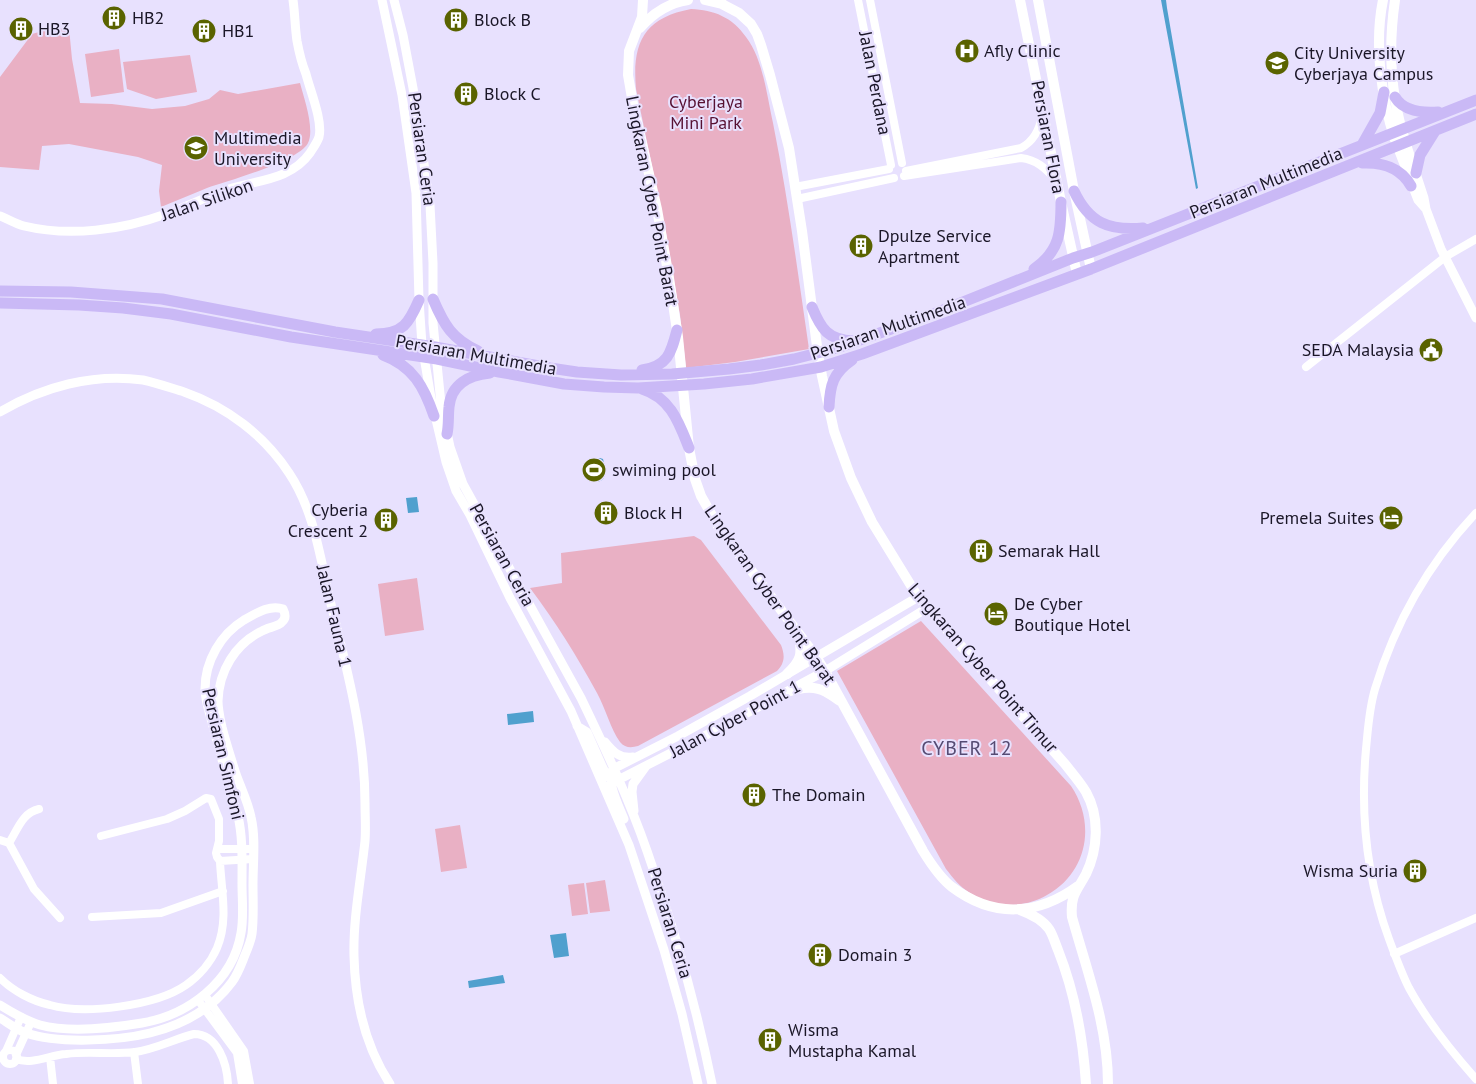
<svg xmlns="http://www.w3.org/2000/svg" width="1476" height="1084" font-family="'PT Sans',sans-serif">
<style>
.green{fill:#e9b0c4}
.water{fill:#50a0ce}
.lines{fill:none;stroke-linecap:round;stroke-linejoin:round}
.minor{stroke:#fff;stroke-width:8}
.tertiary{stroke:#fff;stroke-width:9}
.secondary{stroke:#fff;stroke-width:10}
.primary{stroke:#cab9f6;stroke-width:11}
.labels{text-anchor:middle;stroke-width:4;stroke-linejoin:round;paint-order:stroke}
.poi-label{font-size:18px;fill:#1a1627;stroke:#e8e1fe;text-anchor:start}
.street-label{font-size:18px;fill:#1a1627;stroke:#e8e1fe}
.park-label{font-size:18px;fill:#571133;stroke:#e8e1fe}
.quarter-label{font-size:20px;letter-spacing:1px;fill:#554b73;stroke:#e8e1fe}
</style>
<rect width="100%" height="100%" fill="#e8e1fe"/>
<path class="green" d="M 691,9 C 714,10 732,17 746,37 C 763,59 767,96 773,123 C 788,198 798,274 809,349 L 735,362 L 686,368 L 680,315 L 666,233 L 636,89 C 632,44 643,18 691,9 Z
M 69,28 L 72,59 L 80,103 L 112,104 L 152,109 L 185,106 L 209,99 L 220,90 L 238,94 L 300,83 C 304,98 315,129 308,143 C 299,161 228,181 207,188 C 192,194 176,201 161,207 L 159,191 L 162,165 L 138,157 L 69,144 L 42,146 L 39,170 L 0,167 L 0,77 L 32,34 L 46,30 Z
M 119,49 L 124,92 L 91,97 L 85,54 Z
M 190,55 L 197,92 L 156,99 L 127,89 L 123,62 Z
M 694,536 L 701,540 L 781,645 C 785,655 785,663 777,671 L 638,746 C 631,748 625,748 620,742 C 611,730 605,707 597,693 C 577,656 555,621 530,588 L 562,583 L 561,553 Z
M 417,578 L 424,630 L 385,636 L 378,584 Z
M 921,621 L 1071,786 C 1096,823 1088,872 1047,895 C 1033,903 1016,907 999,904 C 989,902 979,899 970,893 C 960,887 953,878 946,869 L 837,671 Z
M 460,825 L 467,868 L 441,872 L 435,829 Z
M 605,880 L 610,911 L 590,913 L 586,883 Z
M 584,883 L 588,914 L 572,916 L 568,885 Z"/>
<path class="water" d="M 1161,0 L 1166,0 L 1167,8 L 1198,188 L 1196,189 Z
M 600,458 L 603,459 L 604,463 L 601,467 L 601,470 L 605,472 C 605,478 603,480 598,482 L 589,478 L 586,466 L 589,461 L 596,461 L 597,459 Z
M 417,497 L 419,512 L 408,513 L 406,498 Z
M 533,711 L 534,722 L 508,725 L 507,714 Z
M 566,933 L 569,956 L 554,958 L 550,935 Z
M 503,975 L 505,983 L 469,988 L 468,981 Z"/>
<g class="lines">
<path class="minor" d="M 858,0 L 891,165
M 870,0 L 902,163
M 906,171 L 1021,148 C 1034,141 1040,128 1042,115
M 904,176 L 1021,158 C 1037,160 1045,168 1055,179
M 795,187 L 889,169
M 797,199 L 894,178
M 1306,367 L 1445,257 L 1476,239
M 1476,513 C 1429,563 1395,623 1375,689 C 1369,709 1368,729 1366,749 C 1360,815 1366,876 1389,939 C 1395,955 1401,972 1409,988 C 1427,1021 1451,1051 1476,1079
M 0,840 L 9,843 L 34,889 L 60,918
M 9,843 C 18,829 22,813 39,809
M 218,849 L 253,849
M 220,861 L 253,859
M 92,917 L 161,913 L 223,891
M 1394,954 L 1476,918
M 0,978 C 13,991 32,1001 50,1005 C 84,1015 156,1006 186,985 C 199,976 211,962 217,948 C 229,920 221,889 220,861 L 217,857 L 216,853 L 219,841 L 219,819 L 211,799 L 206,798 L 185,811 L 167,819 L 101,836
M 205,995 L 244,1051 L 250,1084
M 198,1000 L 237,1053 L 242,1084
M3 1057a7 7 0 1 1 14 0a7 7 0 1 1-14 0Z
M 6,1051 L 21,1017
M 134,1052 L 138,1084
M 16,1055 L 31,1022
M 50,1057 L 53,1084
M 16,1059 C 32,1065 50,1055 66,1054 C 89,1051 112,1055 135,1052 C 156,1049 174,1039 194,1034 C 218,1034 227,1064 228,1084"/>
<path class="tertiary" d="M 382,0 L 402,95 L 416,193 L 419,300 L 422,345 L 431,398 L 446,462 L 456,491 L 470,515 L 510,598 L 571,711 L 629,845 L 664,950 L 682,1014 L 698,1084
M 394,0 L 403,35 L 413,88 L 430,205 L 433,263 L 433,323 L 441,404 L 450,447 L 463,484 L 581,698 C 605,748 629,799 647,851 C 674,927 696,1005 712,1084
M 1406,143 L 1424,198 L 1426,209 L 1441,249 L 1476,318
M 1397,146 L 1418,200 L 1426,209
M 0,216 C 8,219 16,224 24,226 C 70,237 122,230 166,214 C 187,207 207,196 229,189 C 257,180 291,180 310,153 C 313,148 317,143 319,137 C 323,121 310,90 306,74 C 302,64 299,52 297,41 C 295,28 295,14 293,0
M 0,412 C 42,387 93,373 143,380 C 157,383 171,388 184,392 C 227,407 264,435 289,473 C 314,510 320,557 330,600 C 346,666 365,734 365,803 C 365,816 366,829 365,841 C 361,879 353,918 354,956 C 355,1001 365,1046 390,1084
M 577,726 L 587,732 L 602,766 L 606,774 L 612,780 L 618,780 L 708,734 L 825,671 L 927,608
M 605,742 C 613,752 620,759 633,757
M 634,811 L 632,792 L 633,784 L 646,766
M 624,819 C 619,806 606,782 613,769 L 678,736 L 750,696 L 918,597
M 0,1005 C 13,1013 26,1021 40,1025 C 70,1033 112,1028 142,1023 C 188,1015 233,982 241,933 C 244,917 242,900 242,884 C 242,861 243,838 238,816 C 237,811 235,807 234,802 C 227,776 219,751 213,726 C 210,714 205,701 205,689 C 205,661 221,634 244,620 C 255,614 270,604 283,609 C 285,613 287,618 282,622 C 278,627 268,627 262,631 C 235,644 219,671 218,701 C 218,710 220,718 222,727 C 226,743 231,758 236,774 C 241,788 248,802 251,817 C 256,838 253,862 253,885 C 253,901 254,918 252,934 C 251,941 248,948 245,955 C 241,965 238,974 232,982 C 212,1009 182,1025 150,1033 C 117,1041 58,1044 26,1033 C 17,1030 8,1023 0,1018"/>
<path class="secondary" d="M 643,0 L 642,17 L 629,51 L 628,75 L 633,104 L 657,209 L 669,278 L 678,337 L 689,448 L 695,479 L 701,496 L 718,526 L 817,658 L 825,671 L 923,851 C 931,864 940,878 952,887 C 993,918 1037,916 1078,886
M 705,0 L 722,4
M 721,0 L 722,4 L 739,13 L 751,24 L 757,34 L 761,45 L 770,75 L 789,148 L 802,231 L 818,354 L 822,376 L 834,431 L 851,478 L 872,522 L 918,597 L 1065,764 C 1072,773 1080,782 1086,792 C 1100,817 1098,849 1086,874 C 1077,891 1070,895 1072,917 C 1087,971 1108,1026 1108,1084
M 1020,0 L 1061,202 L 1077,274
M 1038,0 L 1074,191 L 1091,269
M 1383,0 C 1374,44 1381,97 1395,140
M 1395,0 C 1388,48 1390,96 1406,143
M 640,28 C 653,13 668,3 688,0
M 787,674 C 802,660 802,654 799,635
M 781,694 C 796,689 812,684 826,692 C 831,694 835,698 840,701
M 1020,910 C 1031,914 1042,919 1049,929 C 1053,935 1055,943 1058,950 C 1075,993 1083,1038 1086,1084"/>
<path class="primary" d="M 1395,97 C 1403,111 1423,113 1438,112
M 1362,145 L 1380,113 L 1384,92
M 1362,163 C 1382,162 1401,168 1411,186
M 1416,173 L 1420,155 L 1435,131
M 1074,191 C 1089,223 1109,231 1143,228
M 1034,269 C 1060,251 1061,232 1061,202
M 0,291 L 71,292 L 162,299 L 335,332 L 435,347 L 550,368 L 577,372 L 621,375 L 672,374 L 729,369 L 761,365 L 794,359 L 837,348 L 928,316 L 1073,258 L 1092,252 L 1476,100
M 433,299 C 444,325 452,339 478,351
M 0,303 L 79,305 L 123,308 L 171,314 L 291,337 L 437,359 L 499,372 L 564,384 L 604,387 L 638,388 L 704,384 L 752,379 L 821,367 L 862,354 L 1091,269 L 1476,114
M 812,307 C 821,329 828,340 853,341
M 376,334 C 403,334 409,323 419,300
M 383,355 C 413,366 424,387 434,416
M 642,370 C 668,366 671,353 677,330
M 642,389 C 671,398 679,423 689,448
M 829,407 C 830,385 833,373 852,360
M 447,434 C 449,425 448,416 449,407 C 451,384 469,375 490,373"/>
</g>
<defs>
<symbol id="building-disc" viewBox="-11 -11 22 22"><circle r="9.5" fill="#5a6300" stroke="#e8e1fe"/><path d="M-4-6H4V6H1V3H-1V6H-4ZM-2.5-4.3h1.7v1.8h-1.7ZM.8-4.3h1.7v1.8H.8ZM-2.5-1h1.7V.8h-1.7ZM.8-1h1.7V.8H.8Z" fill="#fff"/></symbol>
<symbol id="hospital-disc" viewBox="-11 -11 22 22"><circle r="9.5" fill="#5a6300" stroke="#e8e1fe"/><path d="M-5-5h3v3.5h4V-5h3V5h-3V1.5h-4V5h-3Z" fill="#fff"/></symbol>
<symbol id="university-disc" viewBox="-11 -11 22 22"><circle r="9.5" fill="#5a6300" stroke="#e8e1fe"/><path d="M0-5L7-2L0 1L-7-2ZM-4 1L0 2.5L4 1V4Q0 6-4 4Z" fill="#fff"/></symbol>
<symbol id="civic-disc" viewBox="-11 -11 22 22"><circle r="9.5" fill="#5a6300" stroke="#e8e1fe"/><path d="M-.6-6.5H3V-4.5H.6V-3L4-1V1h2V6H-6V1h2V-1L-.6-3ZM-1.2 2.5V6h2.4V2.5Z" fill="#fff"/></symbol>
<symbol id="stadium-disc" viewBox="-11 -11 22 22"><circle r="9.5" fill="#5a6300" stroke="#e8e1fe"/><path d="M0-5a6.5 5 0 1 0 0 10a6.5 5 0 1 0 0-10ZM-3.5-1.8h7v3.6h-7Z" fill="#fff"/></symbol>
<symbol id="hotel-disc" viewBox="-11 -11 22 22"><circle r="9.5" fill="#5a6300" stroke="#e8e1fe"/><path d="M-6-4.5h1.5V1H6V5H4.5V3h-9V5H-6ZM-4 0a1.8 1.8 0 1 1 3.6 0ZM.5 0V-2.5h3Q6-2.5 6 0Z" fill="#fff"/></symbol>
</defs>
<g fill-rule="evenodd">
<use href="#building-disc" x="100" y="4" width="28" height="28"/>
<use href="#building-disc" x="442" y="6" width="28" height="28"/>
<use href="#building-disc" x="7" y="15" width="28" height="28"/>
<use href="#building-disc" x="190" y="17" width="28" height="28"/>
<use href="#hospital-disc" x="953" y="37" width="28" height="28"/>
<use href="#university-disc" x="1263" y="49" width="28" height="28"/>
<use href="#building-disc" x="452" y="80" width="28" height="28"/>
<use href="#university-disc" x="182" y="134" width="28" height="28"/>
<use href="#building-disc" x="847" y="232" width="28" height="28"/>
<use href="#civic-disc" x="1417" y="336" width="28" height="28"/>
<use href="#stadium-disc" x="580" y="456" width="28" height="28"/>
<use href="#building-disc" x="592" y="499" width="28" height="28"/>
<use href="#hotel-disc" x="1377" y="504" width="28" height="28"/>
<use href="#building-disc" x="372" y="506" width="28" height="28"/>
<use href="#building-disc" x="967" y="537" width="28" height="28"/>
<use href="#hotel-disc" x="982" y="600" width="28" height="28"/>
<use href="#building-disc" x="740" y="781" width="28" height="28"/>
<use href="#building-disc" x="1401" y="857" width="28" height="28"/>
<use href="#building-disc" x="806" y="941" width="28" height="28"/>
<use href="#building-disc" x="756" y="1026" width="28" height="28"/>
</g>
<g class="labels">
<g class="poi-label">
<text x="132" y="24">HB2</text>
<text x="474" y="26">Block B</text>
<text x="38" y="35">HB3</text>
<text x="222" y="37">HB1</text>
<text x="984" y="57">Afly Clinic</text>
<text x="1294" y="59">City University<tspan x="1294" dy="21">Cyberjaya Campus</tspan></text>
<text x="484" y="100">Block C</text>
<text x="214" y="144">Multimedia<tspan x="214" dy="21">University</tspan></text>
<text x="878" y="242">Dpulze Service<tspan x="878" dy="21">Apartment</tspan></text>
<text x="1414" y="356" text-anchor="end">SEDA Malaysia</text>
<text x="612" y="476">swiming pool</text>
<text x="368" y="516" text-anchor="end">Cyberia<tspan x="368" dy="21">Crescent 2</tspan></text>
<text x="624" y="519">Block H</text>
<text x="1374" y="524" text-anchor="end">Premela Suites</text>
<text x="998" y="557">Semarak Hall</text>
<text x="1014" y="610">De Cyber<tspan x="1014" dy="21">Boutique Hotel</tspan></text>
<text x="772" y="801">The Domain</text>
<text x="1398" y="877" text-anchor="end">Wisma Suria</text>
<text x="838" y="961">Domain 3</text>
<text x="788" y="1036">Wisma<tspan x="788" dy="21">Mustapha Kamal</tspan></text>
</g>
<g class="street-label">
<text transform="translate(875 83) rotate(79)" y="6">Jalan Perdana</text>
<text transform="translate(1048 137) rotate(79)" y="6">Persiaran Flora</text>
<text transform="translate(422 149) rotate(82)" y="6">Persiaran Ceria</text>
<text transform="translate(1266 183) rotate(-22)" y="6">Persiaran Multimedia</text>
<text transform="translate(207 200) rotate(-19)" y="6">Jalan Silikon</text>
<text transform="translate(652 201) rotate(79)" y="6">Lingkaran Cyber Point Barat</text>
<text transform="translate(888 328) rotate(-19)" y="6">Persiaran Multimedia</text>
<text transform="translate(476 355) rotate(10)" y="6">Persiaran Multimedia</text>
<text transform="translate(502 555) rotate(61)" y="6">Persiaran Ceria</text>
<text transform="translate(770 595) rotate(55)" y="6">Lingkaran Cyber Point Barat</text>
<text transform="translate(334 616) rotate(77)" y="6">Jalan Fauna 1</text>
<text transform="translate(983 668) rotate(49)" y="6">Lingkaran Cyber Point Timur</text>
<text transform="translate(735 719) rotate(-28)" y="6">Jalan Cyber Point 1</text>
<text transform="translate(223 754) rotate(77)" y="6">Persiaran Simfoni</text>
<text transform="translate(670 923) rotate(73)" y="6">Persiaran Ceria</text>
</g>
<g class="park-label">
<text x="706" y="108">Cyberjaya<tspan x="706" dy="21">Mini Park</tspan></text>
</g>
<g class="quarter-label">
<text x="967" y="755">CYBER 12</text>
</g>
</g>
</svg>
